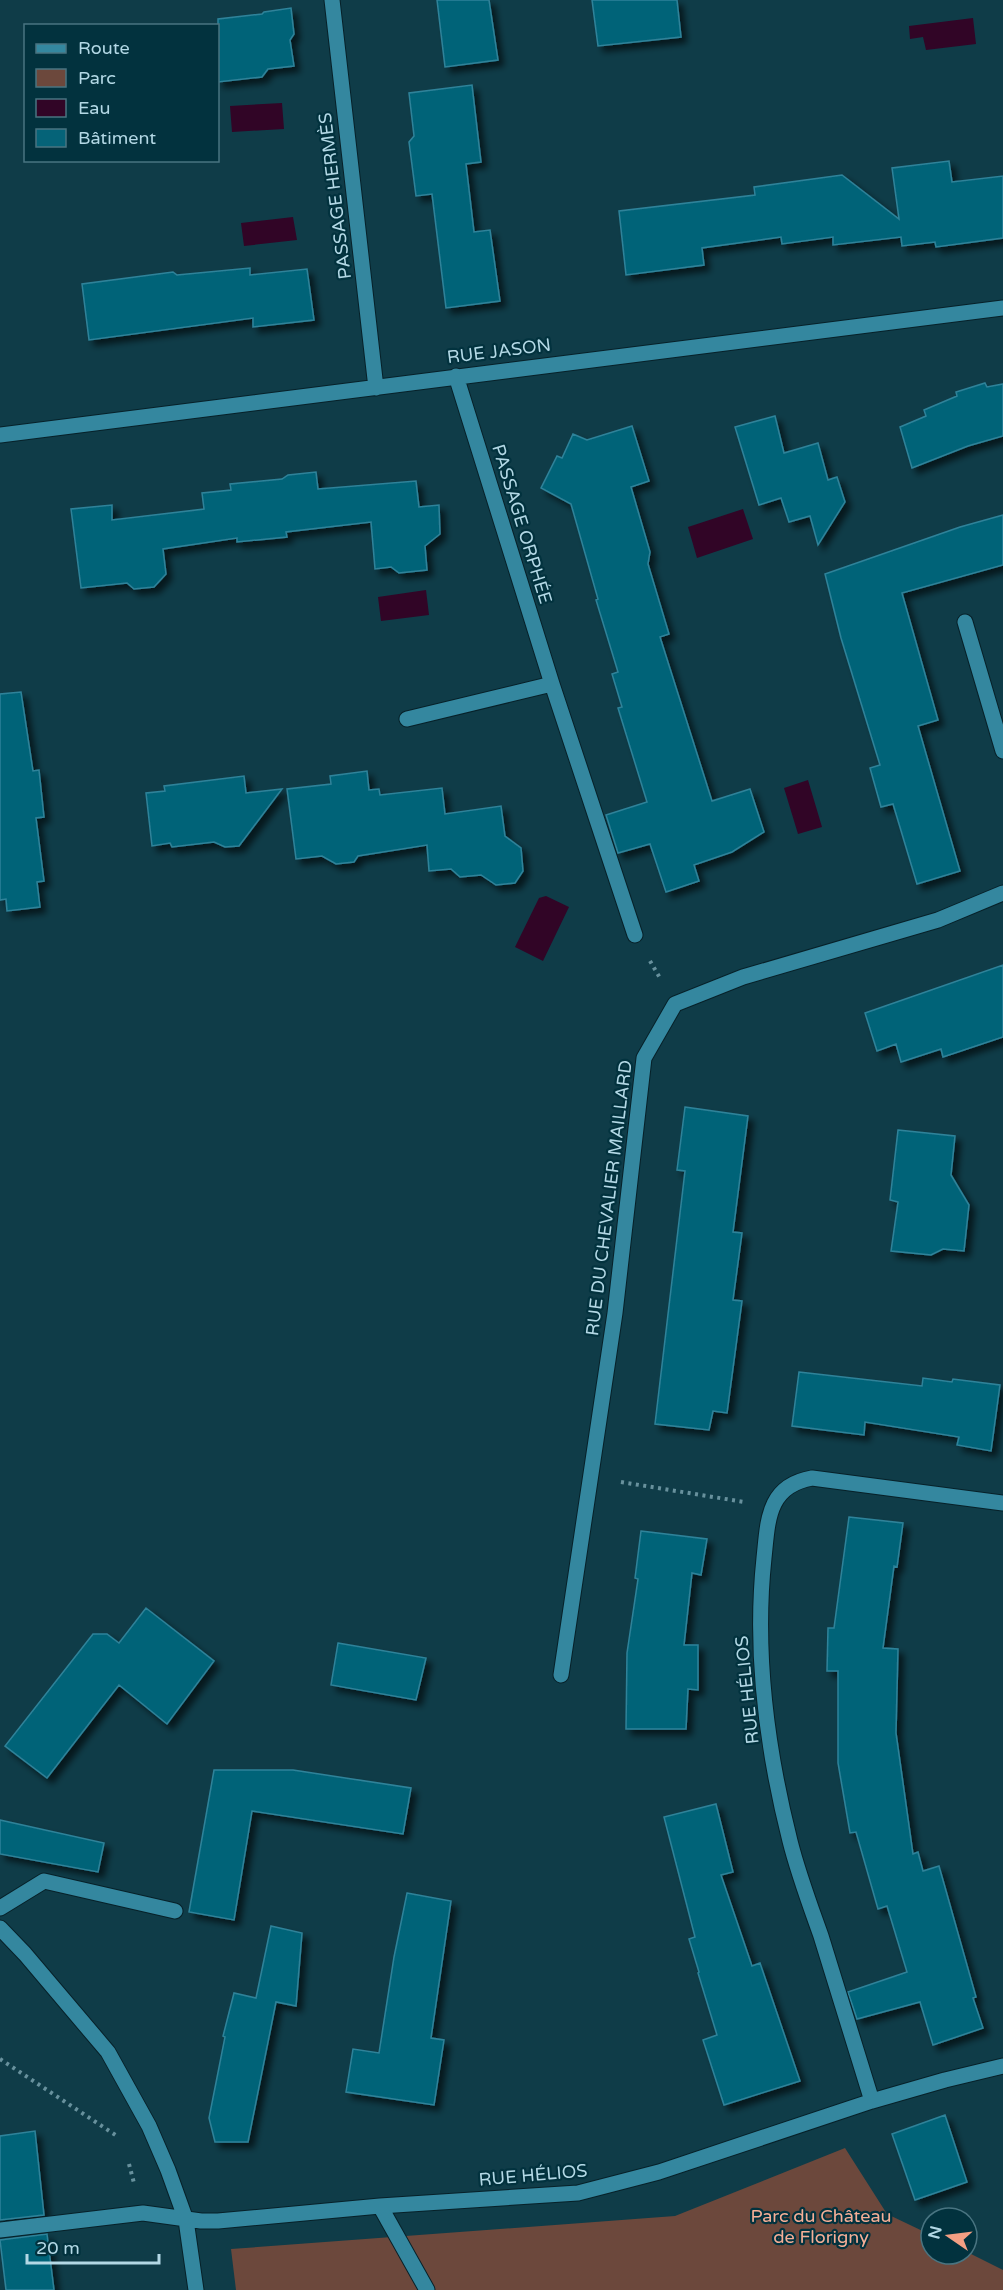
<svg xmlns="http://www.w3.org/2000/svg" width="1003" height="2290" font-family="'Varela Round',sans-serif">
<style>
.green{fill:#6c483c}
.water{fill:#310526}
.building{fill:#056378;stroke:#2f839a;stroke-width:1.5;filter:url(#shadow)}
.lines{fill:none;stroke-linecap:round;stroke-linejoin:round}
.minor-casing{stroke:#072129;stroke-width:17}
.path{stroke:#68919d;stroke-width:4;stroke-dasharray:3 4.5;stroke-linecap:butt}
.minor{stroke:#34879f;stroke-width:15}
.labels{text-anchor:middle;stroke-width:4.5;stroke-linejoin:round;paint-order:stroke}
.street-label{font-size:18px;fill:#b3d8e5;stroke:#02323e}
.park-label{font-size:18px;fill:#f6af97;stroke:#02323e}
</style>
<defs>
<filter id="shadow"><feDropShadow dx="5.5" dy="5.5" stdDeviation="3" flood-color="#0009"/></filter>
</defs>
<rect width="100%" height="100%" fill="#0f3c48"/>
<path class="green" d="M 845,2148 L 887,2214 L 931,2235 L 931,2254 L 967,2254 L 967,2252 L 1003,2270 L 1003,2290 L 236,2290 L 231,2249 L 675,2216 Z"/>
<path class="water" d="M 973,18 L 976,44 L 926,50 L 923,37 L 910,39 L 909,26 Z
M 282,103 L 284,129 L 232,132 L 230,106 Z
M 293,217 L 297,240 L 244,246 L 241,223 Z
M 743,509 L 753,539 L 697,558 L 688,527 Z
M 426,590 L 429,615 L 381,621 L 378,597 Z
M 808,780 L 822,827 L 798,834 L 784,788 Z
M 546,896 L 569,907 L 543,961 L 515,947 L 539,898 Z"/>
<path class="building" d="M 437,0 L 489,0 L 498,60 L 445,67 Z
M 592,0 L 677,0 L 681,37 L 598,46 Z
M 291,8 L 294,34 L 290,40 L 294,66 L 268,69 L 262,77 L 218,82 L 218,19 L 262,14 L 264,12 Z
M 472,85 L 481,162 L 466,164 L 474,232 L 490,230 L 500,301 L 446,308 L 432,194 L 416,196 L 409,142 L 414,136 L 409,93 Z
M 949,161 L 952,182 L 1003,176 L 1003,238 L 936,247 L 935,242 L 902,246 L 901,237 L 833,245 L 833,237 L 782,244 L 781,237 L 702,248 L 704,265 L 626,275 L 619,211 L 755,195 L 754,187 L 842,175 L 899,219 L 892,168 Z
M 250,268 L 250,275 L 307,269 L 314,320 L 253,327 L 253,318 L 89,340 L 82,284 L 173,272 L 177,275 Z
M 985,383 L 987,387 L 1003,384 L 1003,436 L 968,446 L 912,468 L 900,427 L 926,416 L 924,410 L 957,396 L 956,392 Z
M 775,416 L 784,453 L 818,443 L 828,480 L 837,477 L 845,502 L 818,545 L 810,516 L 789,522 L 781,498 L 759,505 L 735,427 Z
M 632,426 L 649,481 L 631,487 L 650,552 L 648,564 L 669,634 L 660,637 L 712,801 L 750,789 L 764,832 L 732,852 L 694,865 L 699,881 L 666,892 L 650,844 L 618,853 L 606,815 L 647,802 L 618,708 L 622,707 L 612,674 L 618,672 L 596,600 L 598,599 L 571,504 L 541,488 L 557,456 L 562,458 L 573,434 L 587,440 Z
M 316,472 L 318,489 L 416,481 L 419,507 L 439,505 L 440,534 L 425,546 L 427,570 L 399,573 L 391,567 L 375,569 L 371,522 L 286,532 L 287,537 L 237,542 L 237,538 L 163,549 L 166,574 L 154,587 L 134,589 L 127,583 L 81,588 L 71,509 L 112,505 L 112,520 L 204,509 L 202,493 L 231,490 L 230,484 L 282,479 L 288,475 Z
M 1003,515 L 1003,565 L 902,593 L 938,720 L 918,726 L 960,871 L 917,884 L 893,804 L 881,807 L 870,768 L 880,765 L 841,638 L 825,574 L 960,527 Z
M 21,692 L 33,771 L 39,770 L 44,817 L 36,818 L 44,881 L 37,882 L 40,907 L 7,911 L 6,899 L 0,900 L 0,694 Z
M 367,771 L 369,790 L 379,789 L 380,795 L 442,788 L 445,814 L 501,806 L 505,836 L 521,848 L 523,871 L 515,883 L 496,885 L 481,875 L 460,877 L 451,869 L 429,871 L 427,845 L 358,856 L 354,862 L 336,864 L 322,856 L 296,859 L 287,789 L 331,784 L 330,776 Z
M 244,776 L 246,793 L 282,789 L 239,846 L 225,847 L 214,842 L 172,847 L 170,843 L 152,846 L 146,793 L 165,791 L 164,786 Z
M 1003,965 L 1003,1037 L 943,1057 L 941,1049 L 901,1062 L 896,1044 L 877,1051 L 865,1013 Z
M 685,1107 L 748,1116 L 733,1232 L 742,1233 L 733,1300 L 742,1301 L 727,1413 L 713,1411 L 709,1430 L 655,1424 L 685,1171 L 677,1170 Z
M 898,1130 L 955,1136 L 951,1175 L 969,1205 L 964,1251 L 943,1249 L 931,1255 L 891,1251 L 898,1202 L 890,1200 Z
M 799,1372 L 922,1386 L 923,1378 L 952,1382 L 953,1379 L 1000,1385 L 991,1451 L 957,1445 L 959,1437 L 865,1422 L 864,1435 L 792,1426 Z
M 849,1517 L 903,1523 L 897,1567 L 894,1566 L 883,1648 L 898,1649 L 896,1733 L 913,1854 L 918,1852 L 923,1871 L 939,1866 L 976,1997 L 973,1998 L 983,2028 L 933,2045 L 920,2002 L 857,2019 L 848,1992 L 907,1972 L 887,1906 L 878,1909 L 856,1832 L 850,1833 L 838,1763 L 838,1671 L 827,1671 L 828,1628 L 834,1628 Z
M 641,1531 L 707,1539 L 701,1575 L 692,1573 L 684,1645 L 698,1645 L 698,1690 L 688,1689 L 686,1729 L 626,1729 L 627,1653 L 638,1579 L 635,1578 Z
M 146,1608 L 214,1661 L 167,1724 L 119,1685 L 47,1778 L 5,1746 L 93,1634 L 107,1634 L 119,1643 Z
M 338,1643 L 426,1658 L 416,1700 L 331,1685 Z
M 214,1770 L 293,1770 L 411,1788 L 403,1834 L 252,1811 L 234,1920 L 189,1912 Z
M 716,1804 L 733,1872 L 721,1875 L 752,1966 L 760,1963 L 800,2081 L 724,2105 L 703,2040 L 717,2035 L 698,1973 L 699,1972 L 689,1939 L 695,1937 L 664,1817 Z
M 0,1820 L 104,1843 L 98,1872 L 0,1854 Z
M 407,1893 L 451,1901 L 431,2038 L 444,2040 L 434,2105 L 346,2092 L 353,2049 L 379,2053 L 394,1957 Z
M 271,1926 L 302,1933 L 296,2006 L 276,2002 L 248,2142 L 215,2142 L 209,2118 L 225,2037 L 223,2036 L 234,1993 L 256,1998 Z
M 945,2115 L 967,2182 L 915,2200 L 892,2134 Z
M 35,2131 L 44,2215 L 0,2220 L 0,2136 Z
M 47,2234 L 54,2290 L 6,2290 L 0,2240 Z"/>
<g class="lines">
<defs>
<path id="minor" d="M 332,0 L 376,388
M 456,376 L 552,684 L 635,935
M 0,435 L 1003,308
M 965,622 L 1003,751
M 407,719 L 552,684
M 561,1675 L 615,1313 L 644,1058 L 675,1004 L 743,977 L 938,920 L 1003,893
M 0,1908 L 44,1881 L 175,1911
M 0,1928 L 25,1954 L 108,2052 L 149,2126 L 168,2170 L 186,2220 L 196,2290
M 872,2101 C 855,2046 838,1991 821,1936 C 810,1905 798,1873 790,1841 C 767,1750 754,1652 764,1558 C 768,1521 767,1486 812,1478 L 1003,1503
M 380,2206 L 427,2290
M 0,2230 L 143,2213 L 201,2221 L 218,2221 L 380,2206 L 578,2193 L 659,2172 L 872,2101 L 945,2080 L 1003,2066"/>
</defs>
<use href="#minor" class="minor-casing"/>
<path class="path" d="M 650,961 L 660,978
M 621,1482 L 744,1502
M 0,2059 L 117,2136
M 129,2164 L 134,2183"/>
<use href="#minor" class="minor"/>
</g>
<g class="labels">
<g class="street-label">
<text transform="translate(335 196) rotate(-97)" y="6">PASSAGE HERMÈS</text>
<text transform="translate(499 351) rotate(-7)" y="6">RUE JASON</text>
<text transform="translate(522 524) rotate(73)" y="6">PASSAGE ORPHÉE</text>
<text transform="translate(609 1198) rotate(-83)" y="6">RUE DU CHEVALIER MAILLARD</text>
<text transform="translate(747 1690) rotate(-96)" y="6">RUE HÉLIOS</text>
<text transform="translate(533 2175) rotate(-5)" y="6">RUE HÉLIOS</text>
</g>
<g class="park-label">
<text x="821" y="2222">Parc du Château<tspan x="821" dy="21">de Florigny</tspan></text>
</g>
</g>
<rect x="24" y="24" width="195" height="138" fill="#02323e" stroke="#497481" stroke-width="1.5"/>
<rect x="36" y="44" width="30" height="9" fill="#34879f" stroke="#497481" stroke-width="1.5"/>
<text x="78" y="54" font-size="18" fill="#b3d8e5">Route</text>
<rect x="36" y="69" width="30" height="18" fill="#6c483c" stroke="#497481" stroke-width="1.5"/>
<text x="78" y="84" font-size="18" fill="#b3d8e5">Parc</text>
<rect x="36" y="99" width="30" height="18" fill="#310526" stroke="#497481" stroke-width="1.5"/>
<text x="78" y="114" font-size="18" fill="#b3d8e5">Eau</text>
<rect x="36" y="129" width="30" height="18" fill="#056378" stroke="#497481" stroke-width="1.5"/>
<text x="78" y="144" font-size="18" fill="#b3d8e5">Bâtiment</text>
<g transform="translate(949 2236) rotate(284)"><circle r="28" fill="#02323e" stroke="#497481" stroke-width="1.5"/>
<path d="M0-4.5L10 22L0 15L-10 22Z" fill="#f39f83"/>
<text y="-9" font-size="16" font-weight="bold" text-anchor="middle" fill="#b3d8e5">N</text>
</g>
<path d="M27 2254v9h132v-9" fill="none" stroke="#b3d8e5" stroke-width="3"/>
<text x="36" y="2254" font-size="18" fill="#b3d8e5" stroke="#02323e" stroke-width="4.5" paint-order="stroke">20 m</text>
</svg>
